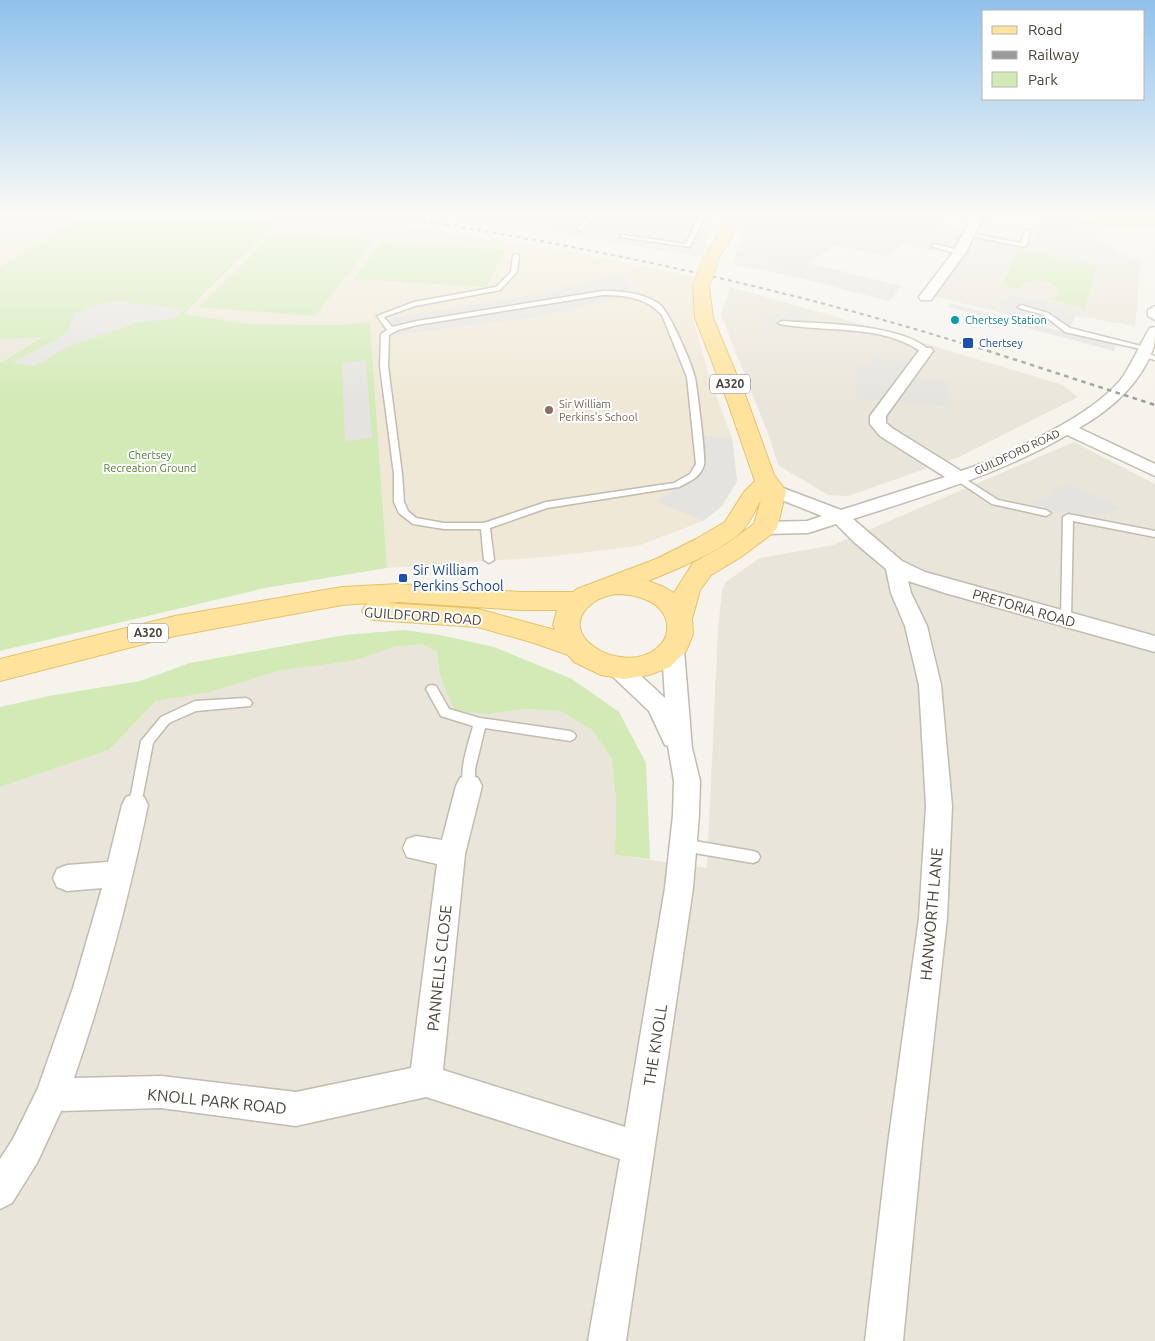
<svg xmlns="http://www.w3.org/2000/svg" width="1155" height="1341" font-family="Ubuntu,sans-serif">
<style>
.residential{fill:#eae5da}
.education{fill:#efe8d6}
.green{fill:#d2eab5}
.parking{fill:#e5e3e0}
.lines{fill:none;stroke-linecap:round;stroke-linejoin:round}
.service-casing{stroke:#c2bbae;stroke-width:3}
.minor-casing{stroke:#c2bbae;stroke-width:3}
.primary-casing{stroke:#e6c16a;stroke-width:2}
.service{fill:#fff;fill-rule:evenodd}
.minor{fill:#fff;fill-rule:evenodd}
.primary{fill:#ffe39c;fill-rule:evenodd}
.rail-far1{stroke:#9a9a9a;stroke-width:2;stroke-dasharray:4 4;stroke-linecap:butt}
.rail{stroke:#9a9a9a;stroke-width:2.5;stroke-dasharray:4.5 4.5;stroke-linecap:butt}
.primary-bridge-casing{stroke:#e6c16a;stroke-width:17;stroke-linecap:butt}
.primary-bridge{stroke:#ffe39c;stroke-width:16}
.culture-dot{fill:#0f9aa8;stroke:#fff;stroke-width:2}
.transit-dot{fill:#1a4fb4;stroke:#fff;stroke-width:2}
.education-dot{fill:#8d6e63;stroke:#fff;stroke-width:2}
.labels{text-anchor:middle;stroke-width:4;stroke-linejoin:round;paint-order:stroke}
.far-culture-label{font-size:11px;fill:#0d838f;stroke:#fff;text-anchor:start}
.far-transit-label{font-size:11px;fill:#164399;stroke:#fff;text-anchor:start}
.far-education-label{font-size:11px;fill:#785e54;stroke:#fff;text-anchor:start}
.far-street-label{font-size:11px;fill:#4b4439;stroke:#fff}
.far-park-label{font-size:11px;fill:#4a7f2a;stroke:#fff}
.shield{fill:#fff;stroke:#817c74;stroke-width:1}
.shield-label{font-size:12px;font-weight:bold;fill:#4b4439}
.transit-label{font-size:14px;fill:#164399;stroke:#fff;text-anchor:start}
.street-label{font-size:14px;fill:#4b4439;stroke:#fff}
.near-street-label{font-size:16px;fill:#4b4439;stroke:#fff}
</style>
<rect width="100%" height="100%" fill="#f6f3ec"/>
<path class="residential" d="M 451,216 L 714,216 L 702,257 Z
M 747,216 L 944,216 L 921,221 L 961,228 L 977,235 L 1032,243 L 1040,221 L 1097,227 L 1095,239 L 1122,255 L 1141,258 L 1135,326 L 1076,316 L 1058,306 L 1010,293 L 998,312 L 933,296 L 952,247 L 887,230 L 836,245 L 808,263 L 795,277 L 733,264 Z
M 730,287 L 837,317 L 1063,385 L 1078,397 L 959,457 L 848,496 L 828,495 L 778,465 L 769,436 L 721,315 Z
M 43,336 L 2,361 L 0,363 L 0,339 Z
M 1074,442 L 1155,484 L 1155,1341 L 0,1341 L 0,787 L 109,750 L 156,701 L 207,693 L 282,670 L 346,662 L 366,657 L 393,647 L 422,644 L 437,652 L 438,667 L 489,714 L 528,709 L 560,711 L 592,730 L 612,759 L 616,801 L 615,855 L 707,868 L 718,630 L 722,591 L 727,581 L 760,558 L 833,545 Z"/>
<path class="education" d="M 0,216 L 83,216 L 0,267 Z
M 258,216 L 334,216 L 378,222 L 569,251 L 696,277 L 692,285 L 694,323 L 711,382 L 732,438 L 737,481 L 722,506 L 703,521 L 638,546 L 546,557 L 387,568 L 370,322 L 336,325 L 248,324 L 183,315 L 234,267 L 280,218 Z"/>
<path class="green" d="M 83,216 L 258,216 L 281,218 L 184,314 L 248,324 L 336,325 L 370,322 L 387,568 L 265,588 L 0,651 L 0,363 L 42,337 L 0,339 L 0,267 Z
M 273,234 L 374,240 L 315,316 L 199,307 Z
M 381,242 L 505,250 L 486,287 L 354,279 Z
M 1018,250 L 1097,266 L 1085,308 L 1049,298 L 1059,296 C 1058,278 1036,279 1022,284 L 1020,290 L 1003,284 Z
M 404,630 L 440,635 L 494,647 L 572,679 L 619,712 L 646,763 L 650,859 L 615,855 L 616,801 L 612,759 L 592,730 L 560,711 L 528,709 L 489,714 L 456,711 C 445,692 438,674 437,652 L 422,644 L 393,647 L 366,657 L 346,662 L 282,670 L 207,693 L 156,701 L 109,750 L 0,787 L 0,707 L 49,696 L 140,681 L 190,663 L 345,635 Z"/>
<path class="parking" d="M 810,216 L 877,216 L 880,221 L 874,229 L 856,233 L 841,243 L 860,235 L 886,230 L 938,243 L 932,251 L 903,243 L 887,257 L 836,245 L 808,263 L 902,286 L 889,301 L 777,272 L 784,267 L 768,262 L 770,257 L 760,253 L 802,223 L 813,227 L 819,222 Z
M 616,276 L 625,278 L 630,287 L 622,298 L 536,317 L 394,335 L 381,320 L 509,299 Z
M 1010,293 L 1058,306 L 1076,316 L 1068,331 L 998,312 Z
M 118,301 L 184,309 L 174,319 L 138,322 L 67,347 L 35,366 L 12,363 L 67,333 L 75,314 L 98,304 Z
M 950,303 L 1116,345 L 1114,351 L 948,307 Z
M 788,309 L 807,310 L 807,318 L 810,321 L 831,323 L 832,332 L 764,326 L 765,313 L 787,315 Z
M 873,358 L 909,362 L 912,377 L 946,382 L 951,407 L 858,397 L 856,366 L 874,368 Z
M 366,360 L 372,438 L 345,441 L 342,363 Z
M 696,435 L 732,438 L 737,481 L 722,506 L 703,521 L 656,501 L 687,481 L 697,467 Z
M 1068,483 L 1123,509 L 1093,517 L 1052,510 L 1031,503 L 1054,494 L 1050,491 Z"/>
<g class="lines">
<defs>
<path id="service" d="M 590,216 L 596,216 L 582,230 L 578,230 L 578,228 Z
M 699,216 L 705,216 L 690,247 L 620,237 L 623,235 L 686,244 Z
M 1025,230 L 1030,231 L 1027,245 L 1024,247 L 967,235 L 970,233 L 1021,243 Z
M 935,244 L 962,251 L 963,252 L 960,254 L 933,247 L 933,245 Z
M 516,254 L 519,256 L 517,272 L 500,290 L 415,306 L 384,317 L 392,327 L 417,321 L 603,291 C 621,291 643,293 658,303 C 669,310 692,364 695,378 C 697,388 706,458 704,465 C 700,478 690,481 679,487 L 547,508 L 490,528 L 494,560 L 489,563 L 484,560 L 481,529 L 444,529 L 413,524 L 399,513 L 394,502 L 394,474 L 380,366 L 381,334 L 387,330 L 377,316 L 414,302 L 496,287 L 511,272 L 513,256 ZM 603,295 C 625,295 647,298 662,315 L 687,377 L 696,464 L 690,474 L 674,483 L 546,502 L 484,523 L 444,523 L 416,518 L 408,511 L 404,502 L 402,474 L 388,366 L 389,335 L 398,330 L 417,325 Z
M 1021,305 L 1048,313 L 1070,328 L 1149,348 L 1145,350 L 1065,332 L 1044,315 L 1019,308 L 1018,307 Z
M 782,321 C 820,324 902,323 930,351 L 923,353 C 882,323 827,333 780,324 L 778,323 Z
M 1140,352 L 1155,356 L 1155,360 L 1140,356 Z
M 959,475 L 998,500 L 1046,510 L 1051,513 L 1046,516 L 992,504 L 956,480 L 955,478 Z
M 1068,514 L 1155,531 L 1155,537 L 1073,521 L 1071,619 L 1066,623 L 1061,619 L 1063,517 Z
M 432,685 L 436,686 L 449,709 L 480,718 L 570,731 L 574,733 L 576,736 L 574,739 L 570,741 L 485,728 L 475,769 L 475,786 L 473,790 L 469,791 L 465,790 C 457,774 469,742 473,726 L 441,716 L 426,689 L 428,686 Z
M 246,698 L 250,700 L 252,703 L 250,706 L 196,711 L 169,723 L 153,743 L 141,805 L 140,809 L 135,811 L 130,809 L 129,805 L 141,741 L 161,717 L 195,701 Z
M 683,839 L 753,851 L 758,853 L 760,857 L 758,861 L 753,863 L 683,851 L 678,849 L 676,845 L 678,841 Z"/>
<path id="minor" d="M 972,216 L 984,216 L 966,252 L 931,300 L 921,300 L 919,297 L 954,251 Z
M 1155,306 L 1155,320 L 1148,316 L 1148,310 Z
M 1155,327 C 1155,333 1155,341 1154,346 C 1142,382 1112,409 1079,428 L 1155,464 L 1155,476 L 1067,435 C 1000,474 927,495 853,519 L 902,561 L 925,572 L 1155,636 L 1155,652 L 945,593 L 908,581 L 911,593 L 927,626 L 941,685 L 952,806 L 947,918 L 922,1144 L 903,1341 L 865,1341 L 888,1144 L 919,918 L 926,806 L 919,685 L 905,626 L 891,593 L 886,569 L 854,542 L 836,524 L 808,533 L 765,534 L 758,532 L 755,528 L 758,524 L 765,522 L 807,521 L 822,516 L 769,495 L 766,491 L 769,487 L 775,485 L 841,510 L 945,477 L 880,436 L 870,424 L 870,416 L 921,348 L 931,348 L 933,351 L 886,416 L 886,423 L 892,428 L 961,471 C 1005,456 1098,414 1124,375 C 1133,361 1140,345 1148,331 L 1150,328 Z
M 673,642 L 681,644 L 684,650 L 692,748 L 700,781 L 699,815 L 693,888 L 626,1341 L 588,1341 L 620,1159 L 426,1097 L 296,1126 L 161,1108 L 61,1111 L 37,1163 L 12,1203 L 0,1209 L 0,1159 L 13,1139 L 38,1088 L 73,988 L 102,888 L 67,891 L 57,887 L 53,878 L 57,869 L 67,865 L 108,862 L 122,805 L 126,797 L 135,794 L 144,797 L 148,805 C 129,897 105,988 74,1078 L 161,1076 L 296,1092 L 411,1068 L 437,864 L 407,857 L 403,848 L 407,839 L 416,836 L 442,840 L 456,786 L 460,778 L 469,775 L 478,778 L 482,786 L 465,854 L 443,1070 L 625,1127 L 665,888 L 673,815 L 674,781 L 668,746 L 665,745 L 649,711 L 610,674 L 607,668 L 610,662 L 618,659 L 626,662 L 665,698 L 662,650 L 665,644 Z"/>
<path id="primary" d="M 726,216 L 740,216 L 738,225 L 716,262 L 706,262 L 703,259 L 724,225 Z
M 1046,216 L 1155,217 L 1155,225 L 1125,226 L 1053,220 Z
M 701,281 L 707,283 L 709,286 L 713,318 L 747,400 L 774,475 L 786,491 L 777,528 L 773,533 L 741,557 L 711,575 L 700,590 L 692,619 L 693,634 L 686,651 L 670,667 L 649,675 L 624,679 L 601,675 L 574,662 L 568,655 L 534,643 L 478,627 L 375,620 L 366,618 L 362,611 L 366,604 L 369,603 L 342,605 L 175,636 L 0,681 L 0,659 L 175,616 L 342,587 L 399,584 L 521,592 L 573,592 L 577,589 L 656,559 L 696,539 L 725,522 L 744,492 L 755,481 L 727,400 L 695,318 L 693,286 L 695,283 ZM 761,500 L 754,524 L 725,545 L 693,563 L 674,593 L 664,587 L 648,581 C 675,570 719,552 740,533 C 749,525 755,510 761,500 ZM 615,594 C 637,594 669,602 667,630 C 667,638 662,644 656,649 C 621,676 549,634 594,602 C 599,598 608,596 615,594 ZM 399,602 L 521,610 L 557,610 L 553,625 L 555,630 L 478,609 L 386,603 Z"/>
</defs>
<use href="#service" class="service-casing"/>
<use href="#minor" class="minor-casing"/>
<use href="#primary" class="primary-casing"/>
<use href="#service" class="service"/>
<use href="#minor" class="minor"/>
<use href="#primary" class="primary"/>
<path class="rail-far1" d="M 390,216 C 588,246 783,287 974,347"/>
<path class="rail" d="M 970,345 L 1155,405"/>
<defs>
<path id="primary-bridge" d="M 701,286 L 711,259"/>
</defs>
<use href="#primary-bridge" class="primary-bridge-casing"/>
<use href="#primary-bridge" class="primary-bridge"/>
</g>
<linearGradient id="sky" x2="0" y2="1"><stop stop-color="#8fc1ec"/><stop offset="0.53" stop-color="#fbfaf6"/><stop offset="1" stop-color="#fbfaf6" stop-opacity="0"/></linearGradient>
<rect width="1155" height="404" fill="url(#sky)"/>
<circle class="culture-dot" cx="955" cy="320" r="5"/>
<g class="transit-dot">
<rect x="962" y="337" width="12" height="12" rx="2.5"/>
<rect x="398" y="573" width="10" height="10" rx="2.5"/>
</g>
<circle class="education-dot" cx="549" cy="410" r="5"/>
<g class="labels">
<g class="far-culture-label">
<text x="965" y="324">Chertsey Station</text>
</g>
<g class="far-transit-label">
<text x="979" y="347">Chertsey</text>
</g>
<g class="far-education-label">
<text x="559" y="408">Sir William<tspan x="559" dy="13">Perkins's School</tspan></text>
</g>
<g class="far-street-label">
<text transform="translate(1017 452) rotate(-25)" y="4">GUILDFORD ROAD</text>
</g>
<g class="far-park-label">
<text x="150" y="459">Chertsey<tspan x="150" dy="13">Recreation Ground</tspan></text>
</g>
<g class="shield">
<rect x="710" y="374.5" width="40" height="19" rx="4"/>
<rect x="128" y="623.5" width="40" height="19" rx="4"/>
</g>
<g class="shield-label">
<text x="730" y="388">A320</text>
<text x="148" y="637">A320</text>
</g>
<g class="transit-label">
<text x="413" y="575">Sir William<tspan x="413" dy="16">Perkins School</tspan></text>
</g>
<g class="street-label">
<text transform="translate(1024 608) rotate(16)" y="5">PRETORIA ROAD</text>
<text transform="translate(423 616) rotate(4)" y="5">GUILDFORD ROAD</text>
</g>
<g class="near-street-label">
<text transform="translate(931 914) rotate(-85)" y="6">HANWORTH LANE</text>
<text transform="translate(439 968) rotate(-84)" y="6">PANNELLS CLOSE</text>
<text transform="translate(655 1045) rotate(-81)" y="6">THE KNOLL</text>
<text transform="translate(217 1101) rotate(6)" y="6">KNOLL PARK ROAD</text>
</g>
</g>
<rect x="982" y="10" width="162" height="90" fill="#ffffff" stroke="#b7b4b0"/>
<rect x="992" y="26" width="25" height="8" fill="#ffe39c" stroke="#b7b4b0"/>
<text x="1028" y="35" font-size="15" fill="#4b4439">Road</text>
<rect x="992" y="51" width="25" height="8" fill="#9a9a9a" stroke="#b7b4b0"/>
<text x="1028" y="60" font-size="15" fill="#4b4439">Railway</text>
<rect x="992" y="72" width="25" height="15" fill="#d2eab5" stroke="#b7b4b0"/>
<text x="1028" y="85" font-size="15" fill="#4b4439">Park</text>
</svg>
